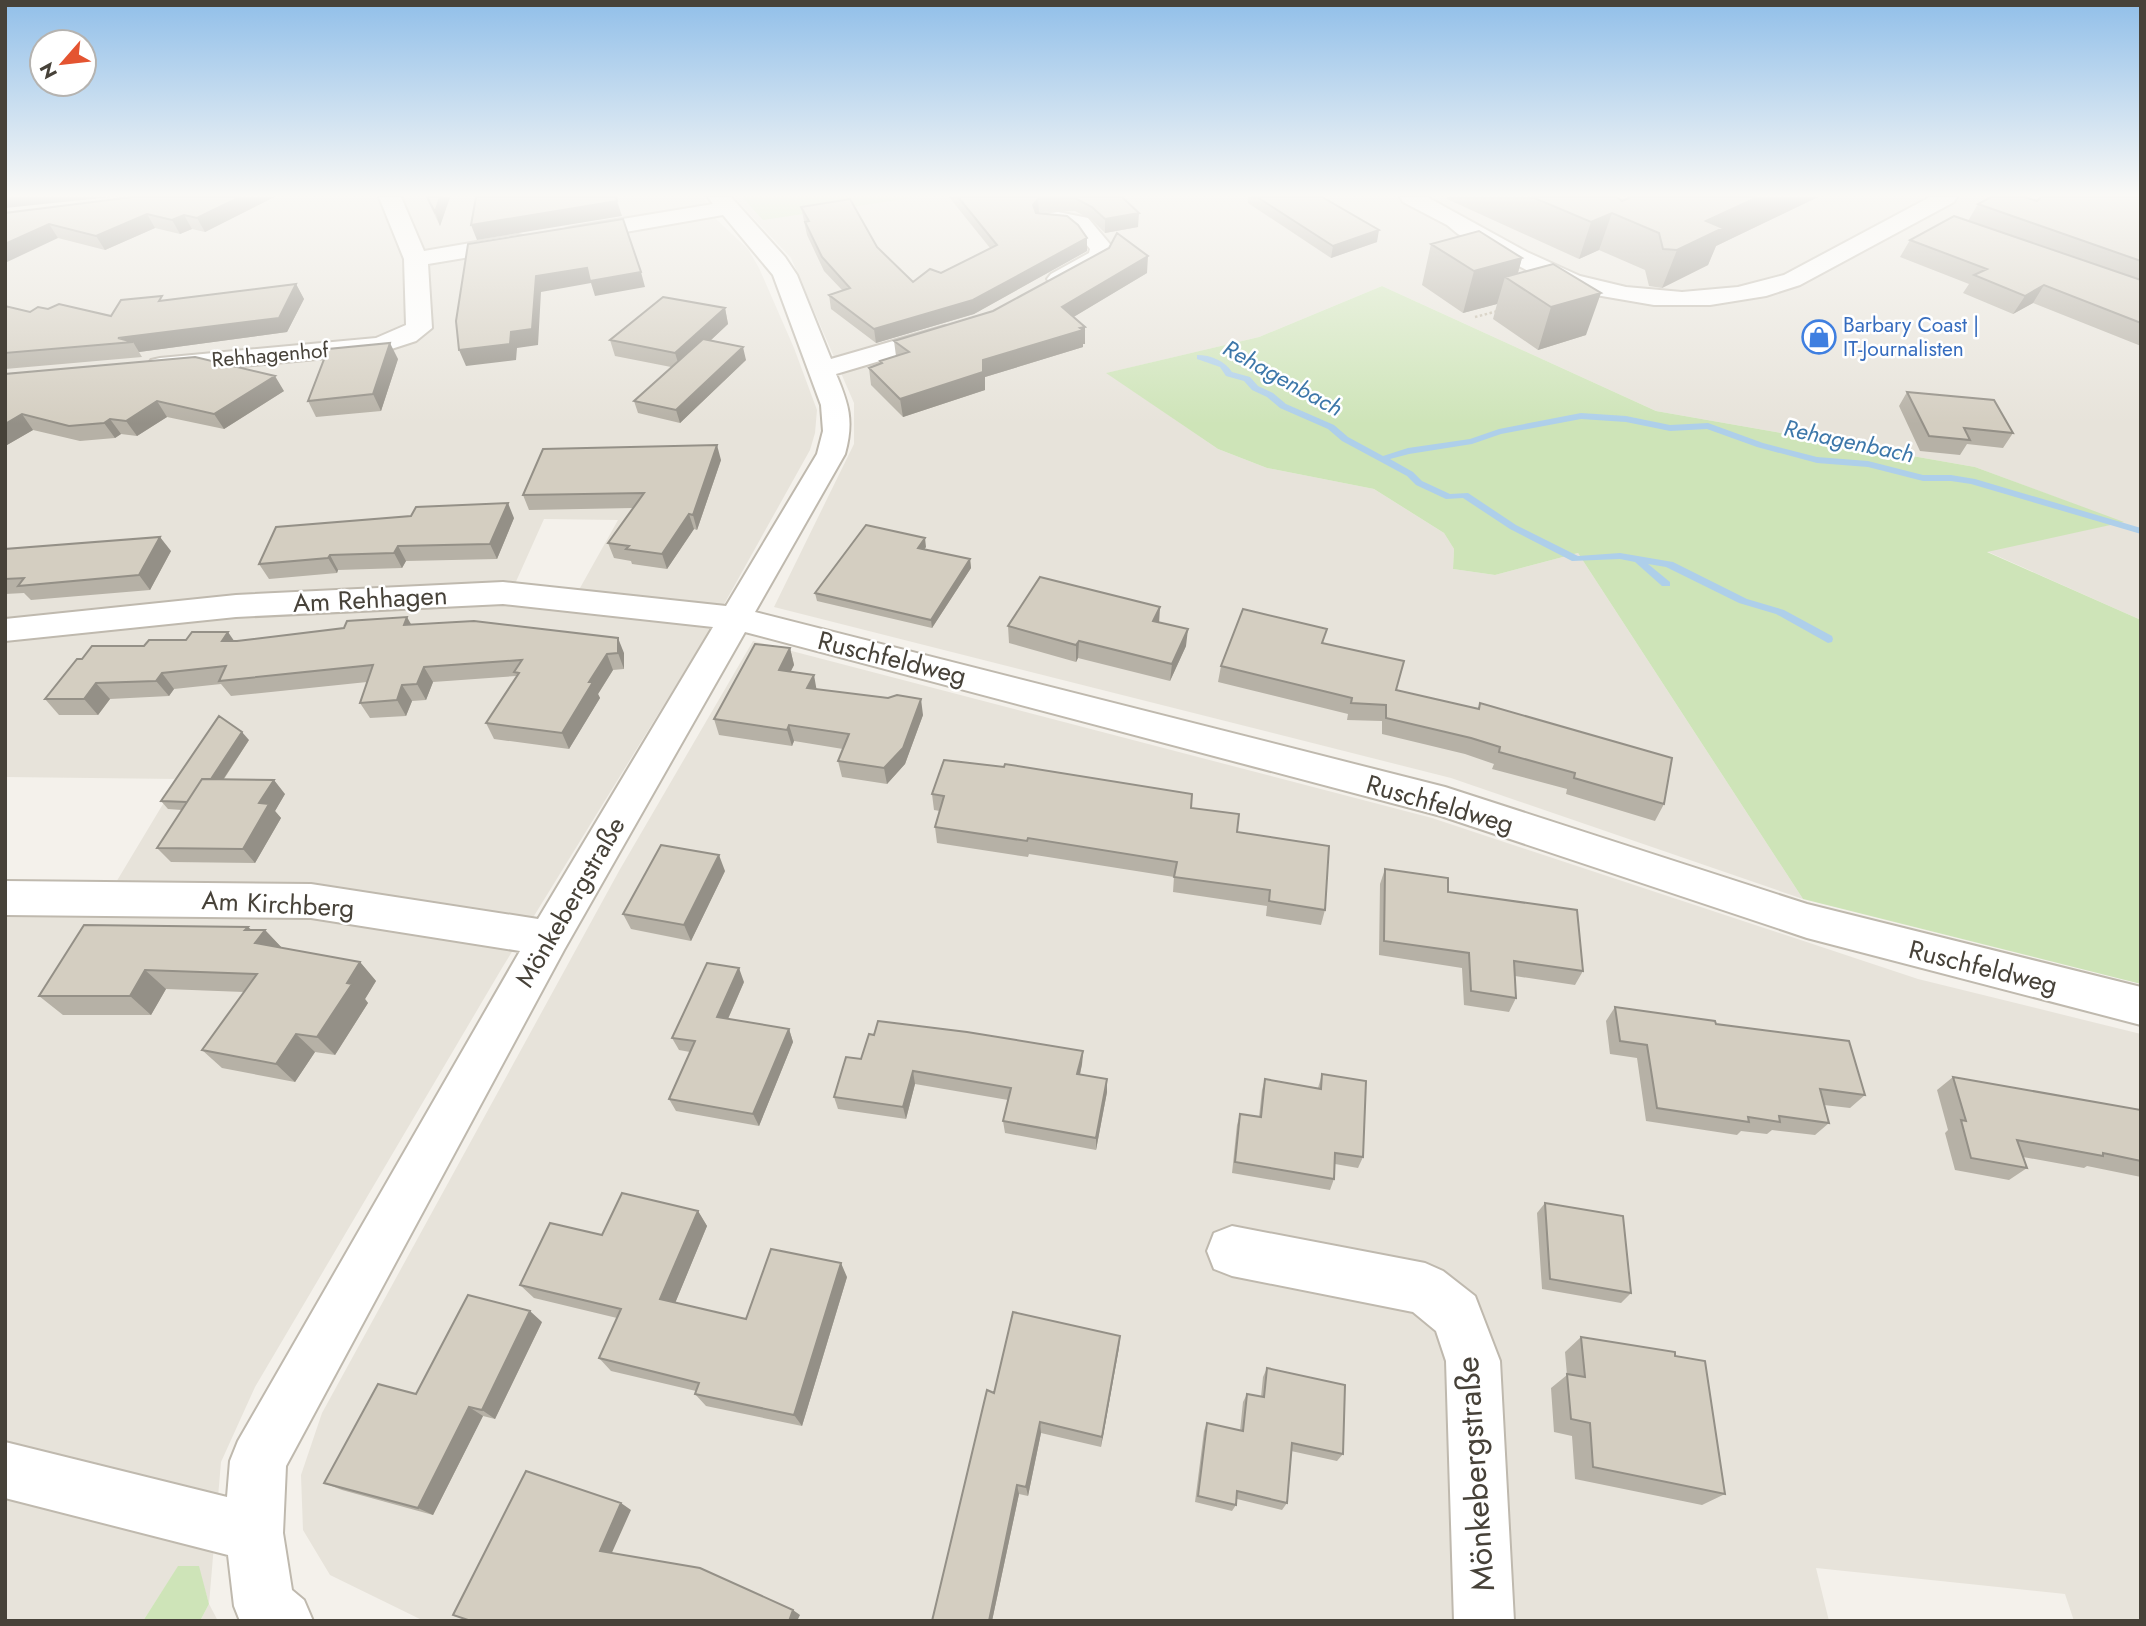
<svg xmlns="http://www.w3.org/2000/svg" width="2146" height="1626" font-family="Jost,sans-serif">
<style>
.residential{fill:#e7e3da;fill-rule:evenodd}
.green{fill:#cee4b8}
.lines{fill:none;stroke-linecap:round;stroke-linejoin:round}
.stream{fill:#aecfea;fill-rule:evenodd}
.minor-casing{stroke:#bfb9ae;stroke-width:4}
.path{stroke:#bfb5a1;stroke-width:2.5;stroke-dasharray:2.5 2.5;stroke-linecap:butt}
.minor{fill:#fff;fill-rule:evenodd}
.wall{fill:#b6b1a6}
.shaded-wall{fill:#949087}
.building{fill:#d4cec1;stroke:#949087;stroke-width:2}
.labels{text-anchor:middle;stroke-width:5;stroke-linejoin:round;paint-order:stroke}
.far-shop-label{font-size:21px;fill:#366cbe;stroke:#fff;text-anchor:start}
.far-street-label{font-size:21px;fill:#474239;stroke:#fff}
.far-water-label{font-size:23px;font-style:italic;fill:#3d77a9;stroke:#fff}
.street-label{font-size:26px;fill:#474239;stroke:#fff}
.near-street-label{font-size:32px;fill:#474239;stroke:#fff}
</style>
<rect width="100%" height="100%" fill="#f4f1eb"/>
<path class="residential" d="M 5,197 L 704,197 L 716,219 L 748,249 L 759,268 L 794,348 L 817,410 L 815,433 L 810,450 L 708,633 L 502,968 L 255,1387 L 221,1462 L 209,1604 L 218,1621 L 200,1621 L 209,1604 L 198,1566 L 178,1567 L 143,1621 L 5,1621 L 5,882 L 115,884 L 178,779 L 5,777 ZM 544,519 L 618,520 L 580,588 L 514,586 Z
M 734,197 L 2122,197 L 2141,203 L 2141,620 L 1986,551 L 2122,522 L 1975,467 L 1656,411 L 1382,286 L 1259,337 L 1107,373 L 1218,449 L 1267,468 L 1374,489 L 1444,533 L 1454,549 L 1453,569 L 1495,575 L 1578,553 L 1803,899 L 1451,778 L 774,607 L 854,444 L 854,403 L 791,258 Z
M 753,641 L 1432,818 L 1918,979 L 2141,1034 L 2141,1621 L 2074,1621 L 2065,1594 L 1816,1568 L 1829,1621 L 424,1621 L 330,1575 L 303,1530 L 301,1475 L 322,1413 L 619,871 Z"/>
<path class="green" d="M 742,197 L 918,197 L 763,220 Z
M 1382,286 L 1656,411 L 1975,467 L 2124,522 L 1987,552 L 2141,620 L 2141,984 L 1803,899 L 1578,553 L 1495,575 L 1453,569 L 1454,549 L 1444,533 L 1374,489 L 1267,468 L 1218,449 L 1106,373 L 1259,337 Z
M 178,1566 L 199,1566 L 209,1604 L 200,1621 L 143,1621 Z"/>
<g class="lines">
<path class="stream" d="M 1197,355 C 1211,355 1225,361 1232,372 L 1250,377 L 1258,386 L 1273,393 L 1286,404 L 1334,425 L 1348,437 L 1383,456 L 1408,448 L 1470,439 L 1499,429 L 1581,413 L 1626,416 L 1670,425 L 1708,423 L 1763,443 L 1817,457 L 1868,461 L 1923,475 L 1951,475 L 1975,479 L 2141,528 L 2141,534 L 1971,484 L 1951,481 L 1923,481 L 1868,467 L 1817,463 L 1757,447 L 1707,429 L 1670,431 L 1626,422 L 1581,419 L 1501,434 L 1472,444 L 1409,454 L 1390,459 L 1413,472 L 1422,481 L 1450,494 L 1468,493 L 1516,525 L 1578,556 L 1620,553 L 1673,562 L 1747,599 L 1784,610 L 1832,636 L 1833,639 L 1832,642 L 1828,643 L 1776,614 L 1739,603 L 1666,567 L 1648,564 L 1670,582 L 1670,586 L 1662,586 L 1635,562 L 1620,559 L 1572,561 L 1510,529 L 1463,498 L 1446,499 L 1416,485 L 1407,476 L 1342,441 L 1328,429 L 1280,408 L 1267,397 L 1252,390 L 1244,381 L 1226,376 L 1220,367 L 1197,359 Z"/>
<defs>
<path id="minor" d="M 379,197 L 401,197 L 424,251 L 518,235 L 526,237 L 529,242 L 526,247 L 518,249 L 428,264 L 432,328 L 416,341 L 379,353 L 160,374 L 151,372 L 147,366 L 151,360 L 160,358 L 376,338 L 406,325 L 404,259 Z
M 708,197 L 731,197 L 785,257 L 797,275 L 831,359 L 945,326 L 954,329 L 958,334 L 954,339 L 836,374 C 849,405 854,421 845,454 L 755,612 L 1445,787 L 1807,904 L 2141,987 L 2141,1025 L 1807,938 L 1441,816 L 745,632 L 564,950 L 286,1466 L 283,1533 L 292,1590 L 304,1600 L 313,1621 L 240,1621 L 234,1606 L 228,1555 L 5,1498 L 5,1442 L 227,1497 L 230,1461 L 238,1441 L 520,951 L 311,918 L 5,915 L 5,881 L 311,884 L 538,919 L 713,627 L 503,604 L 236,617 L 5,641 L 5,619 L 236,595 L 503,582 L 726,606 L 817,454 L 823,431 L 821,405 L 773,275 L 723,215 L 574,241 L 566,239 L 563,234 L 566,229 L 574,227 L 713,204 Z
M 1400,197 L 1427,197 L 1527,252 L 1580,276 L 1626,287 L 1682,292 L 1738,287 L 1784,275 L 1930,197 L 1957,197 L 1954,202 L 1800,285 L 1766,296 L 1710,305 L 1654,305 L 1590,294 L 1536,275 L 1458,234 L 1447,225 L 1403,202 Z
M 1058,212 L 1088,218 L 1114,249 L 1107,262 L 1059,286 L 1051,284 L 1047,279 L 1051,274 L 1089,253 L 1090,249 L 1077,233 L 1066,225 L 1039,225 L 1036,220 L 1039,215 Z
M 1232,1226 L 1425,1263 L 1443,1271 L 1475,1296 L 1500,1361 L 1514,1621 L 1454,1621 L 1446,1361 L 1436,1331 L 1413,1312 L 1232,1276 L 1214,1269 L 1207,1251 L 1214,1233 Z"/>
</defs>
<use href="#minor" class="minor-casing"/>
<path class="path" d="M 1475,317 L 1498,311"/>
<use href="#minor" class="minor"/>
</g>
<path class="wall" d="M 133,197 L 274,197 L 205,232 L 192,229 L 180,234 L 155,228 L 105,250 L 58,238 L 5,213 Z
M 426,197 L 450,197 L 440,226 Z
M 949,197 L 1122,197 L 1138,227 L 1105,233 L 1092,220 L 1075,211 L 1039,212 L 1087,238 L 1087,251 L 974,314 L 876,343 L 831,309 L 829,295 L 842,290 L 824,271 L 807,235 L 801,207 L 877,247 L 913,282 L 941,273 L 990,248 Z
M 1248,197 L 1322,197 L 1377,242 L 1331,258 L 1248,203 Z
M 1447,197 L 1617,197 L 1622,201 L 1631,197 L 1818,197 L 1716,246 L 1708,265 L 1662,288 L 1649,286 L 1645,270 L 1599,250 L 1579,259 L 1447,199 Z
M 2141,197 L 2141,346 L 2033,303 L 2013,314 L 1963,293 L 1969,284 L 1900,257 L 1910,240 L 1968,221 L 1978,204 Z
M 1431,244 L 1522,258 L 1518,273 L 1586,335 L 1538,350 L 1493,319 L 1497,304 L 1463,313 L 1422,285 Z
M 1147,273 L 1073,317 L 1085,327 L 1085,344 L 1083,344 L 1083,347 L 985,377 L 985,390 L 903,417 L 871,385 L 869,368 L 880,364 L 880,361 L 896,356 L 894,341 Z
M 296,284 L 304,299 L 287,332 L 139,352 L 142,357 L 5,369 L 5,306 L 30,312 L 48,309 L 111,316 L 165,300 Z
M 725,308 L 728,324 L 710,341 L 746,360 L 680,423 L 638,413 L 634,401 L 671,367 L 615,356 L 610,340 Z
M 398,359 L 381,411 L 316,417 L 308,401 Z
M 5,374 L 284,391 L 224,429 L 167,417 L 137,436 L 121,434 L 115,438 L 80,441 L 33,430 L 7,445 L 5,444 Z
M 1907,392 L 2013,433 L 2003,448 L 1967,444 L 1960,455 L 1920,451 L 1899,406 Z
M 721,460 L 697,530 L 694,529 L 667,569 L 632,564 L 631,561 L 614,558 L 608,543 L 633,508 L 529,510 L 523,495 Z
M 514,518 L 497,559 L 406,561 L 402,568 L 338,570 L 337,573 L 269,579 L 259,564 Z
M 926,547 L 924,549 L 970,559 L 971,568 L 932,628 L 817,601 L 815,593 Z
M 5,549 L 171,551 L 150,590 L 31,600 L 24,593 L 5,594 Z
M 1159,622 L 1186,646 L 1170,681 L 1078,658 L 1076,662 L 1009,643 L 1008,626 Z
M 412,625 L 624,653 L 624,669 L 613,670 L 598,694 L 600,698 L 569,749 L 494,739 L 486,723 L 516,678 L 516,676 L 433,682 L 426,700 L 412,701 L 406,716 L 370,718 L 360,703 L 367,682 L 231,696 L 221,684 L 174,689 L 169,696 L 110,699 L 98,715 L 59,715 L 45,699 L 82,659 L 144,646 L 234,641 Z
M 1324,643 L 1396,690 L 1478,709 L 1480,703 L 1664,804 L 1655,821 L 1566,794 L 1567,789 L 1492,769 L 1494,764 L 1465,754 L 1382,734 L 1382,721 L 1347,720 L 1348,714 L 1218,682 L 1221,666 Z
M 790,648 L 794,665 L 790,672 L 817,689 L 923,715 L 905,764 L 887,784 L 842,777 L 838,761 L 843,749 L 794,741 L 792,746 L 719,735 L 714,719 Z
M 249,740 L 224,779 L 285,794 L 275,811 L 281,818 L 255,863 L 171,862 L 157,848 L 182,810 L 168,809 L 161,801 Z
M 932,794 L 1191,808 L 1237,832 L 1325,910 L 1321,925 L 1266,916 L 1267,906 L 1173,892 L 1174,877 L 1029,854 L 1028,857 L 937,843 L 935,827 L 940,811 L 934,810 Z
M 1385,869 L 1448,892 L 1583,971 L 1575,985 L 1515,976 L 1516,998 L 1509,1012 L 1464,1005 L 1462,968 L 1379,955 L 1380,884 Z
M 725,871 L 691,941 L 631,929 L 623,914 Z
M 248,927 L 252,930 L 265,930 L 282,948 L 360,962 L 376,981 L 365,999 L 368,1003 L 335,1055 L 315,1052 L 295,1082 L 222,1068 L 202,1050 L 244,992 L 166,989 L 151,1015 L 63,1015 L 39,996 Z
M 744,982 L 728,1019 L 789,1029 L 793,1042 L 759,1126 L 676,1111 L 669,1099 L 690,1052 L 679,1050 L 672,1038 Z
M 1615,1007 L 1716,1024 L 1865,1095 L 1850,1108 L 1824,1105 L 1829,1123 L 1815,1135 L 1772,1130 L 1767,1134 L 1741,1131 L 1737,1135 L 1646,1121 L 1637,1058 L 1610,1054 L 1606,1021 Z
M 874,1035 L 1083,1051 L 1082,1064 L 1080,1075 L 1107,1092 L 1096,1150 L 1005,1133 L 1003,1121 L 1008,1100 L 915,1084 L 906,1119 L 838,1109 L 834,1097 L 861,1059 Z
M 1322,1074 L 1363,1157 L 1358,1168 L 1335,1164 L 1334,1179 L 1330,1190 L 1232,1173 L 1237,1125 L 1240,1114 L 1259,1117 L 1262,1090 L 1265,1079 L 1318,1088 Z
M 1953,1077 L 2141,1110 L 2141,1177 L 2087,1166 L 2084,1168 L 2023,1157 L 2027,1168 L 2009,1180 L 1955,1170 L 1945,1133 L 1948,1130 L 1937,1090 Z
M 1545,1203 L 1631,1293 L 1621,1303 L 1542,1289 L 1537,1213 Z
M 698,1211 L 707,1226 L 675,1303 L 746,1319 L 847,1277 L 802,1426 L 706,1406 L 695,1394 L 696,1391 L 611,1371 L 599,1358 L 617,1318 L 534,1298 L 520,1285 L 602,1235 Z
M 542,1322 L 495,1419 L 483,1416 L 433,1515 L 342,1490 L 324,1483 L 416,1394 Z
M 1120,1336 L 1101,1447 L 1041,1433 L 1028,1496 L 1019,1494 L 992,1621 L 932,1621 L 994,1393 Z
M 1581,1337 L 1675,1356 L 1725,1494 L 1702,1505 L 1575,1479 L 1572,1436 L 1554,1432 L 1551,1388 L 1567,1375 L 1565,1352 Z
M 1267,1368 L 1343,1454 L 1337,1461 L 1291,1451 L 1287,1503 L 1282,1510 L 1237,1499 L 1236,1505 L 1232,1511 L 1195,1502 L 1204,1431 L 1207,1423 L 1240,1431 L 1243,1402 L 1247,1394 L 1261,1397 L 1263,1377 Z"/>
<path class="shaded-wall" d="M 5,197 L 111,197 L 5,208 Z
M 240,197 L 274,197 L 205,232 L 197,218 Z
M 440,197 L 450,197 L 440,226 L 435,212 Z
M 1758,197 L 1818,197 L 1716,246 L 1708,265 L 1662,288 L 1677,250 L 1706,221 Z
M 1038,199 L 1039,212 L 1034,219 L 1033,205 Z
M 617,201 L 622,216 L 477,240 L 471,225 Z
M 1139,213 L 1138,227 L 1105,233 L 1105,219 Z
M 1612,213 L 1599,250 L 1579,259 L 1591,222 Z
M 147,214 L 155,228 L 105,250 L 96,236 Z
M 184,215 L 192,229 L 180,234 L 172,220 Z
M 49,224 L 58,238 L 5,263 L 5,244 Z
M 1379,230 L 1377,242 L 1331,258 L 1333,246 Z
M 1087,238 L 1087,251 L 974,314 L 876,343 L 874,329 Z
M 1148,256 L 1147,273 L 1062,324 L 1062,307 Z
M 1522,258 L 1515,283 L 1505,277 L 1497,304 L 1463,313 L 1474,271 Z
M 587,268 L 641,272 L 645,287 L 595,296 L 591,283 L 541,292 L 538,345 L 517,348 L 516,360 L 466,366 L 459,350 L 511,332 L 536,276 Z
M 296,284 L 304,299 L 287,332 L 139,352 L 133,342 L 118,338 Z
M 2044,285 L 2033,303 L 2013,314 L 2025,296 Z
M 1601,293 L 1586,335 L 1538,350 L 1551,307 Z
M 725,308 L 728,324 L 680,369 L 675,353 Z
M 1085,327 L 1085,344 L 1083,344 L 1083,347 L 985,377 L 985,390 L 903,417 L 900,399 L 983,360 Z
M 390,343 L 398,359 L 381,411 L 373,394 Z
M 743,347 L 746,360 L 680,423 L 676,410 Z
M 275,376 L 284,391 L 224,429 L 214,414 Z
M 157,401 L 167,417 L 137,436 L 126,421 Z
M 22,414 L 33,430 L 7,445 L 5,442 L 5,424 Z
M 110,419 L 121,434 L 115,438 L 104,423 Z
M 717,445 L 721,460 L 697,530 L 693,515 Z
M 508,503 L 514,518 L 497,559 L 490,544 Z
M 689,514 L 694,529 L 667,569 L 662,554 Z
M 160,537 L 171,551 L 150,590 L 139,575 Z
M 925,538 L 926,547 L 919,556 L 918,548 Z
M 398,546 L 406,561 L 402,568 L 394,553 Z
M 330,555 L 338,570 L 337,573 L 328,558 Z
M 970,559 L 971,568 L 932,628 L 931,620 Z
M 1160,607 L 1159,624 L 1153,621 Z
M 407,617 L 416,633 L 404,625 Z
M 1188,629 L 1186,646 L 1170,681 L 1172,664 Z
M 228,632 L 239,648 L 222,641 Z
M 618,638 L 624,653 L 624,669 L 618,653 Z
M 1079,641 L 1078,658 L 1076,662 L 1076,645 Z
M 790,648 L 794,665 L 783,687 L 779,670 Z
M 607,654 L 613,670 L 598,694 L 600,698 L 569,749 L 562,733 L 589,682 Z
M 424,667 L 433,682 L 426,700 L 417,684 Z
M 162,673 L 174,689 L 169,696 L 156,681 Z
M 814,675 L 817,692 L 807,688 Z
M 96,683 L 110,699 L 98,715 L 84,699 Z
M 402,685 L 412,701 L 406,716 L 397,700 Z
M 921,699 L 923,715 L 905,764 L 887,784 L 884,768 Z
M 789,725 L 794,741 L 792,746 L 787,730 Z
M 242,732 L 249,740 L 203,810 L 196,802 Z
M 274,780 L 285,794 L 275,811 L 281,818 L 255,863 L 243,849 L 259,803 Z
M 719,855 L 725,871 L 691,941 L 684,925 Z
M 248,927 L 259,938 L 265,930 L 283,949 L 255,943 L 245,930 Z
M 360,962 L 376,981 L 365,999 L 368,1003 L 335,1055 L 317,1037 L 347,983 Z
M 739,968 L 744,982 L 723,1030 L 717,1017 Z
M 145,970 L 166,989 L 151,1015 L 130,996 Z
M 789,1029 L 793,1042 L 759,1126 L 753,1114 Z
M 296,1034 L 315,1052 L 295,1082 L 276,1064 Z
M 1083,1051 L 1082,1064 L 1077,1087 L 1077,1074 Z
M 913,1071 L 915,1084 L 906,1119 L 903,1107 Z
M 1107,1079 L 1107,1092 L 1096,1150 L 1096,1138 Z
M 698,1211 L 707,1226 L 671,1313 L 660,1299 Z
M 841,1263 L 847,1277 L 802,1426 L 794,1415 Z
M 530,1311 L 542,1322 L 495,1419 L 482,1410 Z
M 1120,1336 L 1119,1348 L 1101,1447 L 1102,1437 Z
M 469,1407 L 483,1416 L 433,1515 L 418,1508 Z
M 1040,1422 L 1041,1433 L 1028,1496 L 1026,1487 Z
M 1017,1485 L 1019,1494 L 992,1621 L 989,1621 Z
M 621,1503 L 631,1510 L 610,1557 L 600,1551 Z
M 793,1610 L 800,1615 L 797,1621 L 789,1621 Z"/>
<path class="building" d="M 133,197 L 240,197 L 197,218 L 184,215 L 172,220 L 147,214 L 96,236 L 49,224 L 5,244 L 5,213 Z
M 427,197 L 440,197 L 435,212 Z
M 476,197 L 616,197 L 617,201 L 471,225 Z
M 958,197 L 1122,197 L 1139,213 L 1105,219 L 1092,207 L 1075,198 L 1038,199 L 1033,205 L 1036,213 L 1067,216 L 1078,225 L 1087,238 L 973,300 L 874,329 L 829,295 L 850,288 L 822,257 L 805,222 L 809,221 L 801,207 L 850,199 L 877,247 L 913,282 L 930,269 L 941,273 L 997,245 Z
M 1257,197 L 1322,197 L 1379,230 L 1333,246 Z
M 1532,197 L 1617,197 L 1622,201 L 1631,197 L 1758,197 L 1706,221 L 1723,228 L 1677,250 L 1663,249 L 1659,233 L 1612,213 L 1591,222 Z
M 1991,197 L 2025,197 L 2037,201 L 2041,197 L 2141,197 L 2141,261 L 1978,204 Z
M 1954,216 L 2141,280 L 2141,323 L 2044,285 L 2025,296 L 1974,275 L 1987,269 L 1910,240 Z
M 623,219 L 641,272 L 590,281 L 587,268 L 536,276 L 532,329 L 511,332 L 510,344 L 459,350 L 456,321 L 468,244 Z
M 1479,231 L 1522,258 L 1474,271 L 1431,244 Z
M 1117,233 L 1148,256 L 1062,307 L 1085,327 L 1080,328 L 1083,330 L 983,360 L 983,372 L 900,399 L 869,368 L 882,363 L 880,361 L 909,352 L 894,341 L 993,311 L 1109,248 Z
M 1553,264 L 1601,293 L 1551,307 L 1505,277 Z
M 296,284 L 279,318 L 118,338 L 133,342 L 5,353 L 5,306 L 30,312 L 38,307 L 48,309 L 59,304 L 111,316 L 121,300 L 162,296 L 159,301 Z
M 663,297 L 725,308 L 675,353 L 610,340 Z
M 703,339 L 743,347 L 676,410 L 634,401 Z
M 390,343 L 373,394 L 308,401 L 328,349 Z
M 195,357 L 275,376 L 214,414 L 157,401 L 126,421 L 110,419 L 104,423 L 69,426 L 22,414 L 5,424 L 5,374 Z
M 1907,392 L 1994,400 L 2013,433 L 1964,428 L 1970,440 L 1929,436 Z
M 717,445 L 693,515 L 689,514 L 662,554 L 626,549 L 629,546 L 608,543 L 644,493 L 523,495 L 543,449 Z
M 508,503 L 490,544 L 398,546 L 394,553 L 330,555 L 328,558 L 259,564 L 276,527 L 411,516 L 416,507 Z
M 866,525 L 925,538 L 918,548 L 970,559 L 931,620 L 815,593 Z
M 160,537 L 139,575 L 18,586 L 24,578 L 5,579 L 5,549 Z
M 1040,577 L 1160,607 L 1153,621 L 1188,629 L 1172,664 L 1079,641 L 1076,645 L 1008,626 Z
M 1243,609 L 1327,629 L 1322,643 L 1404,661 L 1396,690 L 1479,709 L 1480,703 L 1672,758 L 1664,804 L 1574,778 L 1575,773 L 1499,752 L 1500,747 L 1471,738 L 1386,718 L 1386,705 L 1351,703 L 1352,698 L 1221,666 Z
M 407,617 L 404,625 L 474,621 L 618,638 L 618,653 L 607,654 L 589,682 L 593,682 L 562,733 L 486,723 L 519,673 L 514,672 L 522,660 L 424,667 L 417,684 L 402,685 L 397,700 L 360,703 L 373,665 L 219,681 L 226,666 L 162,673 L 156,681 L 96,683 L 84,699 L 45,699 L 77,659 L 82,659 L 92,646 L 144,646 L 149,640 L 186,640 L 192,632 L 228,632 L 222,641 L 237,641 L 344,628 L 347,621 Z
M 755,644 L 790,648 L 779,670 L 814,675 L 807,688 L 888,698 L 897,695 L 921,699 L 903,748 L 884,768 L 838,761 L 849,734 L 789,725 L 787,730 L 714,719 Z
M 219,716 L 242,732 L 211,779 L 202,779 L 187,802 L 161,801 Z
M 944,760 L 1004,767 L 1005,764 L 1192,794 L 1191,808 L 1239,814 L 1237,832 L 1329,846 L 1325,910 L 1269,901 L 1270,890 L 1174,877 L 1177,862 L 1028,838 L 1027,841 L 935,827 L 944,796 L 932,794 Z
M 202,779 L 274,780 L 259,803 L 269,804 L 243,849 L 157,848 Z
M 661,845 L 719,855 L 684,925 L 623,914 Z
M 1385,869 L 1448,878 L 1448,892 L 1577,910 L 1583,971 L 1514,961 L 1516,998 L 1471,991 L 1469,953 L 1384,941 Z
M 84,925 L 248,927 L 245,930 L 265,930 L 255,943 L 360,962 L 347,983 L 352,984 L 317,1037 L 296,1034 L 276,1064 L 202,1050 L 257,974 L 145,970 L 130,996 L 39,996 Z
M 707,963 L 739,968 L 717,1017 L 789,1029 L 753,1114 L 669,1099 L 695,1041 L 672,1038 Z
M 1615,1007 L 1715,1021 L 1716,1024 L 1849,1041 L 1865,1095 L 1820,1089 L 1829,1123 L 1779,1116 L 1780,1122 L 1748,1117 L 1749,1122 L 1657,1108 L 1647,1045 L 1620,1041 Z
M 878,1021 L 967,1032 L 1083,1051 L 1077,1074 L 1107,1079 L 1096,1138 L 1003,1121 L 1011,1088 L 913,1071 L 903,1107 L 834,1097 L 846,1057 L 861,1059 L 869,1034 L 874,1035 Z
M 1322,1074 L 1366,1081 L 1363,1157 L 1335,1153 L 1334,1179 L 1235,1162 L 1240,1114 L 1261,1117 L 1265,1079 L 1321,1089 Z
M 1953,1077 L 2141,1110 L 2141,1161 L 2103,1153 L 2103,1156 L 2017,1140 L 2027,1168 L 1971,1158 L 1961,1120 L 1966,1121 Z
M 622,1193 L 698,1211 L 660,1299 L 746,1319 L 771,1249 L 841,1263 L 794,1415 L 695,1394 L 699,1383 L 599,1358 L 621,1309 L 520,1285 L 550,1223 L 602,1235 Z
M 1545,1203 L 1623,1216 L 1631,1293 L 1550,1279 Z
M 468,1295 L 530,1311 L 482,1410 L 469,1407 L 418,1508 L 324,1483 L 378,1384 L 416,1394 Z
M 1013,1312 L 1120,1336 L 1102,1437 L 1040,1422 L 1026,1487 L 1017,1485 L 989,1621 L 932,1621 L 987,1390 L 994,1393 Z
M 1581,1337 L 1675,1352 L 1675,1356 L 1705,1361 L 1725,1494 L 1593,1467 L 1590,1423 L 1571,1419 L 1567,1374 L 1585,1377 Z
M 1267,1368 L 1345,1385 L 1343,1454 L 1292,1443 L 1287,1503 L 1237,1491 L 1236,1505 L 1198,1496 L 1207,1423 L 1243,1431 L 1247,1394 L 1264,1397 Z
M 526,1471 L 621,1503 L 600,1551 L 700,1568 L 793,1610 L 789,1621 L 471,1621 L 453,1615 Z"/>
<linearGradient id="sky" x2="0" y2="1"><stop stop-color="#91bfe9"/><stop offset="0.46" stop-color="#faf9f6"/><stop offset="1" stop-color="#faf9f6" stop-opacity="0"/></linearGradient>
<rect width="2146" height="424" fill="url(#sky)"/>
<defs>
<symbol id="shop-ring" viewBox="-11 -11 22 22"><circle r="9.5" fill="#fff" stroke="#3f7fe0" stroke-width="1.5"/><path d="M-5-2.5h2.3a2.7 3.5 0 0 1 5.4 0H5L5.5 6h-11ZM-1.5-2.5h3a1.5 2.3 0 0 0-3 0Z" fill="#3f7fe0"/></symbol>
</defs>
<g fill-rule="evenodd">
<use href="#shop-ring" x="1800" y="318" width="38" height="38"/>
</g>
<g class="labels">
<g class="far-shop-label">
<text x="1843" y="332">Barbary Coast |<tspan x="1843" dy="24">IT-Journalisten</tspan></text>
</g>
<g class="far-street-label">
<text transform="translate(270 355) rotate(-5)" y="7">Rehhagenhof</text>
</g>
<g class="far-water-label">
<text transform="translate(1283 378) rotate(29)" y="8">Rehagenbach</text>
<text transform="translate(1849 441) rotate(12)" y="8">Rehagenbach</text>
</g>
<g class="street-label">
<text transform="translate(370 599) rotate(-3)" y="9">Am Rehhagen</text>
<text transform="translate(892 658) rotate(14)" y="9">Ruschfeldweg</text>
<text transform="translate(1440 804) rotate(16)" y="9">Ruschfeldweg</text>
<text transform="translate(570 902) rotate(-60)" y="9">Mönkebergstraße</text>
<text transform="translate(278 904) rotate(3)" y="9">Am Kirchberg</text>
<text transform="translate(1983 967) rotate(14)" y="9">Ruschfeldweg</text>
</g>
<g class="near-street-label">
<text transform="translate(1475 1474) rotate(-94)" y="11">Mönkebergstraße</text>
</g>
</g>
<rect width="2146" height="1626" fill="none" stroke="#474239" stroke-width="14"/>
<g transform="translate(63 63) rotate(242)"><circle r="33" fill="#ffffff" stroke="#b5b3b0" stroke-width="2"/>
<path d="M0-5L12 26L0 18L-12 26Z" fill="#e45431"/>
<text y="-10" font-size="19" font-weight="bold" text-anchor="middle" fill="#474239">N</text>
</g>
</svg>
